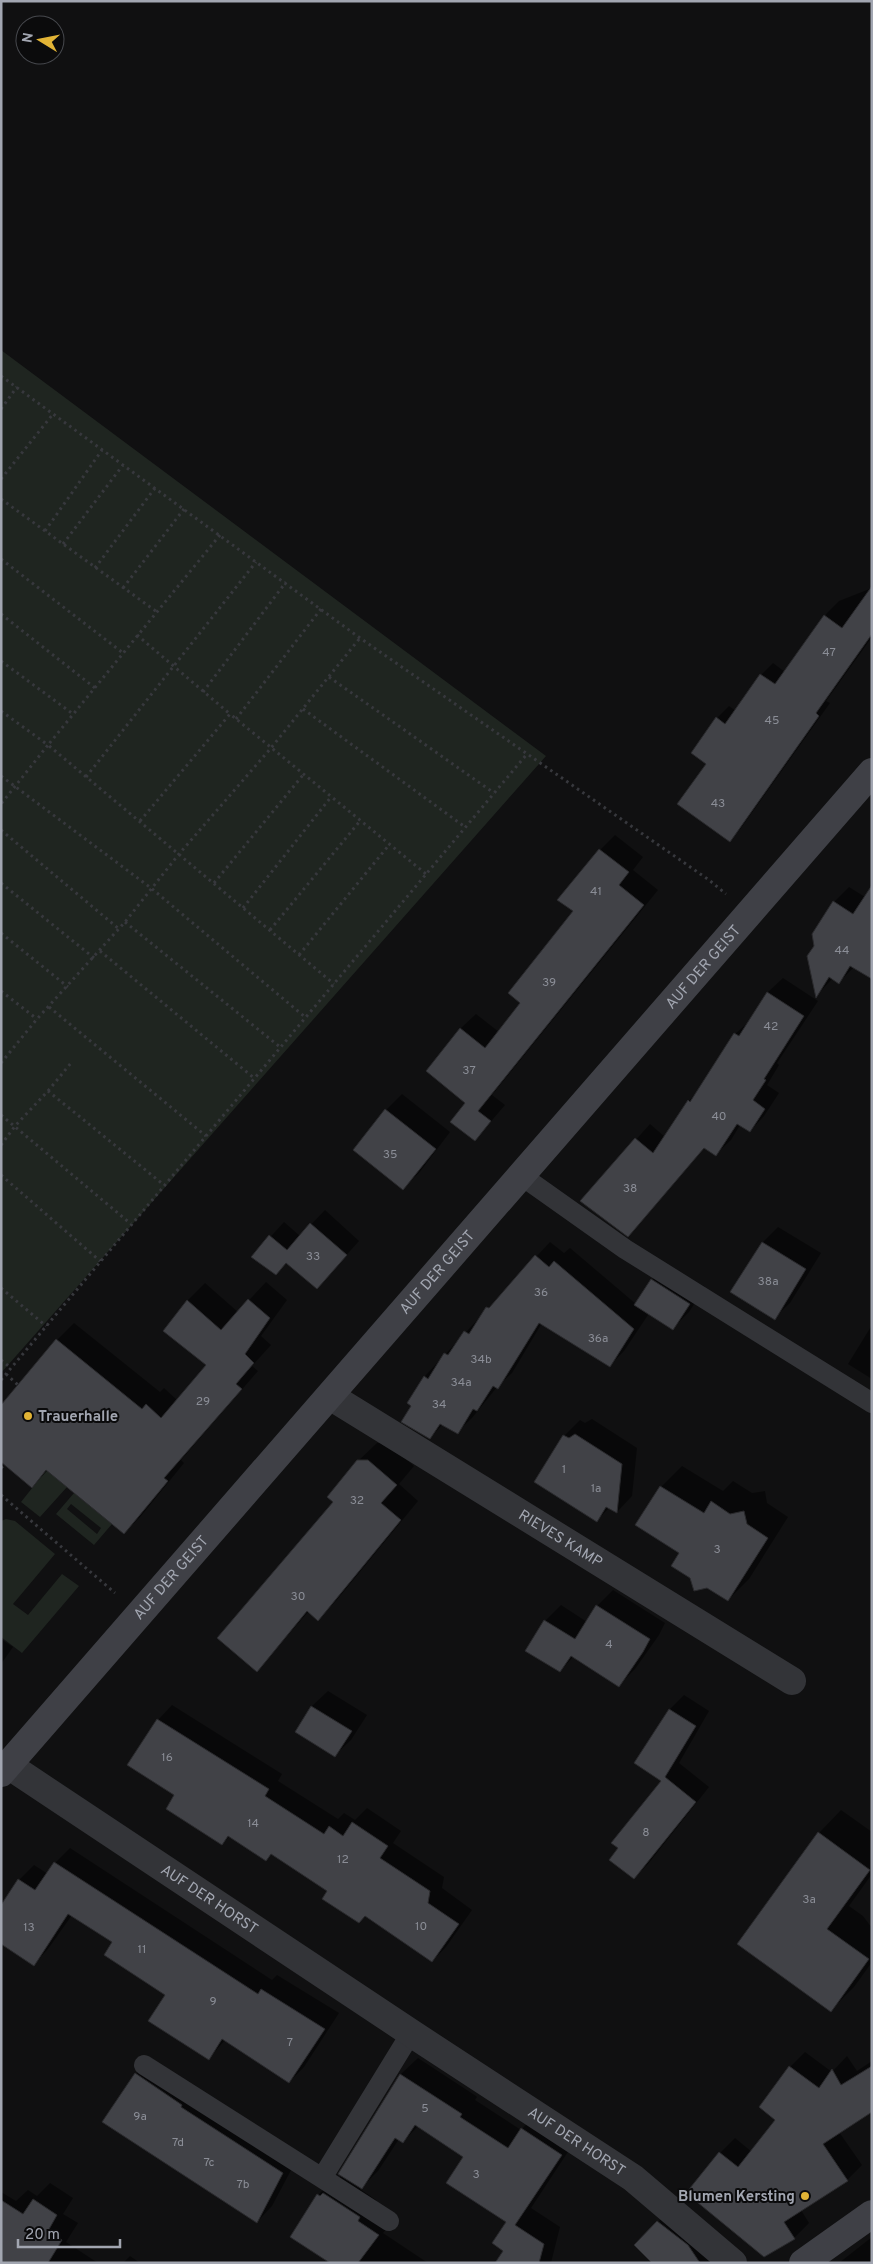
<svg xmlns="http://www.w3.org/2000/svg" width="873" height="2264" font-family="Overpass,sans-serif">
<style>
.green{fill:#1f2520;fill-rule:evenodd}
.shadow{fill:#0007}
.building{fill:#414247;stroke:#2a2a2d}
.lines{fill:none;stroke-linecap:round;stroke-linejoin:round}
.path{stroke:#37383d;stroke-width:3;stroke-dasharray:2.5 4;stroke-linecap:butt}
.lane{stroke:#333438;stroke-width:20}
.street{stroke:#333438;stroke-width:28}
.secondary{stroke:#3f4046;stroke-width:28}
.poi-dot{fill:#e2b436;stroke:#0b0b0c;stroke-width:2}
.labels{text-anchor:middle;stroke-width:4;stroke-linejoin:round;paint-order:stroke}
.number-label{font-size:12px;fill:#8a8d96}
.street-label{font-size:15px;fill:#a2a6b1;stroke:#0b0b0c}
.poi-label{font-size:15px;font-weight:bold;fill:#a2a6b1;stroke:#0b0b0c;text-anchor:start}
</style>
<rect width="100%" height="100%" fill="#101011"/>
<path class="green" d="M 1,350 L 546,756 L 1,1373 Z
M 60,1453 L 67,1487 L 40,1517 L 21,1502 Z
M 74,1493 L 112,1524 L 94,1545 L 56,1514 ZM 71,1504 L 101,1528 L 97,1534 L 67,1509 Z
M 6,1519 L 15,1521 L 55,1554 L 13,1604 L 28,1615 L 62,1574 L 79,1586 L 22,1653 L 1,1637 L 1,1521 Z"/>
<path class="shadow" d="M 872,588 L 872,637 L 826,701 L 830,703 L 741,828 L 730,840 L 707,764 L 693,753 L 717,718 L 729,706 L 736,711 L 761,675 L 773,663 L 785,672 L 827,613 L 839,601 Z
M 615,835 L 643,857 L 633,870 L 658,890 L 492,1095 L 505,1105 L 475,1140 L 467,1102 L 428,1071 L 461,1028 L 476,1014 L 499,1032 L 522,1003 L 575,911 L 559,900 L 600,850 Z
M 849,887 L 865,897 L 854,967 L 839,982 L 833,978 L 817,995 L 816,946 L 834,902 Z
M 783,978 L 818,1001 L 777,1063 L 779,1065 L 767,1085 L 779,1093 L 764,1116 L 750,1131 L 740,1125 L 731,1140 L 716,1154 L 705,1147 L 628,1235 L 582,1200 L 650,1124 L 665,1137 L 689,1101 L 697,1092 L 735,1034 L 751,1020 L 768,992 Z
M 402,1094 L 450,1132 L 419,1173 L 403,1188 L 386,1110 Z
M 325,1210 L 359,1241 L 317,1288 L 287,1262 L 253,1256 L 284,1222 L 300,1236 Z
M 778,1227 L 821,1253 L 790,1303 L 774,1318 L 763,1242 Z
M 550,1242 L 564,1253 L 570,1248 L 636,1304 L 652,1280 L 667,1264 L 705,1287 L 689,1312 L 673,1328 L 644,1311 L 648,1315 L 624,1351 L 609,1366 L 542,1323 L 512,1373 L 497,1387 L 472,1418 L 457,1432 L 443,1424 L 430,1438 L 413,1405 L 408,1402 L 425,1376 Z
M 266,1282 L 287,1300 L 261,1336 L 271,1345 L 252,1366 L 258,1371 L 181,1460 L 184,1463 L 141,1516 L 124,1533 L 48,1470 L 32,1487 L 57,1340 L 74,1323 L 160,1392 L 164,1388 L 177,1400 L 207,1365 L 165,1331 L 188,1300 L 205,1283 L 238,1312 Z
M 872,1325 L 872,1379 L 848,1364 Z
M 592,1419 L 637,1448 L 632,1496 L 617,1512 L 610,1507 L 597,1520 L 564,1436 L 580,1420 L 585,1423 Z
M 377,1443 L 387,1443 L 414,1466 L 399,1484 L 418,1501 L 336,1601 L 318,1619 L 309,1611 L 257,1670 L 334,1502 L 358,1461 Z
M 682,1466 L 723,1491 L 733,1481 L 752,1493 L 765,1491 L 767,1503 L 788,1517 L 749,1579 L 728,1600 L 691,1577 L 680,1553 L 661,1487 Z
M 613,1590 L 665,1623 L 659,1635 L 635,1669 L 619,1685 L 574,1656 L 560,1671 L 545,1621 L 561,1605 L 587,1622 L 597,1606 Z
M 1,1639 L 13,1647 L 1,1664 Z
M 328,1691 L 367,1715 L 351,1740 L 335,1755 L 297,1731 L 312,1706 Z
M 684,1695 L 709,1711 L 679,1763 L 709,1787 L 648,1864 L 634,1878 L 620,1848 L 663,1781 L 636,1763 L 670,1709 Z
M 172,1705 L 282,1774 L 278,1781 L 338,1819 L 344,1813 L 355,1820 L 367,1808 L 401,1831 L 393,1843 L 444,1877 L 442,1888 L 472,1910 L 446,1947 L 432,1961 L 272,1854 L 266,1860 L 230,1836 L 222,1844 L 176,1795 L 158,1720 Z
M 841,1810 L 872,1832 L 872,1874 L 849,1906 L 863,1916 L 872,1928 L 872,1962 L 854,1987 L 831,2010 L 819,1833 Z
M 70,1848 L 272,1980 L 277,1975 L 339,2013 L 304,2067 L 289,2082 L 226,2039 L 209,2058 L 166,1994 L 114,1942 L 72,1915 L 48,1949 L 34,1964 L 19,1880 L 34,1865 L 48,1874 L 55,1863 Z
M 805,2052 L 832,2072 L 847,2056 L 857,2071 L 872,2061 L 872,2115 L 870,2112 L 839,2132 L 862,2165 L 847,2180 L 801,2210 L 809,2223 L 794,2238 L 720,2153 L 735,2138 L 752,2152 L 777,2120 L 790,2067 Z
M 151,2058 L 298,2157 L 272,2206 L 257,2222 L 136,2074 Z
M 418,2058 L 476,2096 L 477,2097 L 475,2100 L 521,2130 L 538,2112 L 577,2138 L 531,2208 L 560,2227 L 551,2263 L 496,2263 L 504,2250 L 508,2221 L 464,2157 L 418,2126 L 403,2142 L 399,2139 L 378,2171 L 360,2189 L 376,2200 L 374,2204 L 395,2218 L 383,2233 L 428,2263 L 333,2263 L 318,2195 L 335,2178 L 337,2180 L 342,2175 L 340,2174 L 401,2074 Z
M 50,2183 L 73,2198 L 63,2214 L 78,2223 L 66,2242 L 98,2263 L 1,2263 L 1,2192 L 16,2201 L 28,2190 L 37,2196 Z
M 675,2205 L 727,2263 L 654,2263 L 635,2245 Z
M 872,2237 L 872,2263 L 839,2263 Z
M 130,2256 L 140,2263 L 123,2263 Z"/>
<path class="building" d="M 872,586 L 872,634 L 816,713 L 819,716 L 730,842 L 677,804 L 706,764 L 691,753 L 716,717 L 725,724 L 760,674 L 775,684 L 824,615 L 842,628 Z
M 599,849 L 629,872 L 619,885 L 644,905 L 478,1111 L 491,1121 L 475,1141 L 450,1122 L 465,1103 L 426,1071 L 460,1028 L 485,1048 L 520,1003 L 508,993 L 573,911 L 557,900 Z
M 872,885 L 872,979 L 850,966 L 839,984 L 829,977 L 816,998 L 807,956 L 814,946 L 812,934 L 833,901 L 853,914 Z
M 767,992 L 804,1016 L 764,1079 L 766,1080 L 753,1100 L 765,1109 L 750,1132 L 737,1124 L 716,1156 L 704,1148 L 628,1237 L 580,1201 L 635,1138 L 653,1153 L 688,1100 L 690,1102 L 734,1033 L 739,1036 Z
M 385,1109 L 436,1149 L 403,1190 L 353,1150 Z
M 310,1223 L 347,1255 L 317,1289 L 286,1263 L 276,1275 L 251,1257 L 269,1235 L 287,1250 Z
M 762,1242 L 806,1269 L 775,1320 L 730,1292 Z
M 535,1255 L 549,1267 L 554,1261 L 634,1329 L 610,1367 L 539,1323 L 498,1389 L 493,1386 L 477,1411 L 473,1409 L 458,1434 L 440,1424 L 430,1439 L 401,1422 L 411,1406 L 407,1403 L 424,1376 L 428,1379 L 444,1353 L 448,1355 L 464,1331 L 469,1334 L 486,1307 L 489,1308 Z
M 651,1279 L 690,1304 L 673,1330 L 634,1305 Z
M 248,1299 L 270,1318 L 245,1354 L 254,1363 L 236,1384 L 242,1389 L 164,1478 L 168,1481 L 124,1534 L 46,1470 L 32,1488 L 1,1462 L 1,1405 L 56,1339 L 142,1409 L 146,1404 L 161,1418 L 206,1365 L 163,1331 L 187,1300 L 221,1330 Z
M 575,1434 L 622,1464 L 617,1513 L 606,1507 L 597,1522 L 534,1482 L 563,1435 L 569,1438 Z
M 357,1460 L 368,1460 L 397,1485 L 381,1503 L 401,1520 L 318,1621 L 307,1611 L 257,1672 L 217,1638 L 333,1502 L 327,1497 Z
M 660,1486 L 704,1513 L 711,1501 L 730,1514 L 744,1511 L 747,1524 L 768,1538 L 728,1601 L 707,1588 L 694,1591 L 690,1578 L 671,1566 L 679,1553 L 635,1525 Z
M 596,1605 L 650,1639 L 643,1652 L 619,1687 L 571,1656 L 560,1672 L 525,1651 L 544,1620 L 575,1639 Z
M 311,1706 L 352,1731 L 335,1757 L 295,1732 Z
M 669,1709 L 696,1726 L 665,1777 L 696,1802 L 634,1879 L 609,1860 L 618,1848 L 611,1843 L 661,1781 L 634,1763 Z
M 157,1719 L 269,1789 L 265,1796 L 324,1834 L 329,1826 L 343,1836 L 352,1822 L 388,1846 L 380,1858 L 430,1891 L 428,1903 L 459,1924 L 432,1962 L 365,1916 L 359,1923 L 322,1899 L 327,1891 L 271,1854 L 266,1861 L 228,1836 L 222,1845 L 166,1809 L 174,1795 L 127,1765 Z
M 818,1832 L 870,1870 L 827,1929 L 869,1959 L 831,2012 L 737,1944 Z
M 54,1862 L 258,1994 L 261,1989 L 325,2029 L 289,2083 L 222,2039 L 209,2060 L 148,2021 L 165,1995 L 104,1955 L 112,1942 L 68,1914 L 34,1966 L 1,1944 L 1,1905 L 18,1879 L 35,1890 Z
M 789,2066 L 819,2088 L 832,2069 L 841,2085 L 872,2066 L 872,2112 L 823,2144 L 848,2181 L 784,2222 L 795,2239 L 764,2257 L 686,2193 L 719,2152 L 738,2167 L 775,2120 L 759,2107 Z
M 135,2073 L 182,2105 L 181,2107 L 283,2173 L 257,2223 L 102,2122 Z
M 400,2074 L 459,2112 L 462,2114 L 460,2117 L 508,2148 L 521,2128 L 562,2155 L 515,2225 L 544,2244 L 539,2263 L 495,2263 L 503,2251 L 492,2243 L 506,2222 L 446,2183 L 463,2157 L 415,2125 L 403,2143 L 395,2138 L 362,2189 L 338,2174 Z
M 323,2193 L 360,2217 L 358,2221 L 379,2235 L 358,2263 L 330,2263 L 290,2237 L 317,2194 L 320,2196 Z
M 33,2199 L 57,2215 L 48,2231 L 62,2240 L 48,2263 L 1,2263 L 1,2200 L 23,2214 Z
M 657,2221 L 688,2245 L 700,2263 L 652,2263 L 634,2245 Z"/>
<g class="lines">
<path class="path" d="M 1,376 L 360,638 L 709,880 L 726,894
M 1,409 L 17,387
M 1,479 L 53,414
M 1,499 L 157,612
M 45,531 L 102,450
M 220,535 L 48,745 L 334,984
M 63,544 L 123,465
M 1,559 L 123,653
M 95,568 L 155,488
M 123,588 L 184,509
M 1,614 L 95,688
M 137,635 L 230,714
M 1,661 L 73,714
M 329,677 L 494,793
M 203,692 L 286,582
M 303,709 L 465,827
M 1,711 L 48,745 L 1,804
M 236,719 L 321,609
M 1,776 L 151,888 L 305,1017
M 86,777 L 256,562
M 140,821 L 230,714 L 426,874
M 1,830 L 119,929
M 1,883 L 94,958
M 214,883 L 303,775
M 243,908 L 331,797
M 125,922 L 280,1047
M 270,930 L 360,821
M 1,933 L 68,987
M 100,951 L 254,1078
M 299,955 L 389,845
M 1,991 L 37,1019
M 49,1007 L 206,1136
M 1,1063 L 37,1019 L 125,922 L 179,854 L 271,748 L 360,638
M 48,1091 L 71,1063
M 1,1115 L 131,1224
M 1,1145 L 15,1126 L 48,1091 L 164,1185
M 1,1175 L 100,1261
M 1,1288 L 46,1326
M 1,1360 L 11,1368
M 6,1374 L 18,1385
M 1,1380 L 527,754
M 1,1468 L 4,1465
M 1,1495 L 115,1593"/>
<path class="lane" d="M 522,1176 L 625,1249 L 872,1403
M 144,2065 L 322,2178
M 389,2221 L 322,2178 L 411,2033"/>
<g class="street">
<path id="s1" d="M 330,1396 L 792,1681"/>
<path id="s2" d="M 8,1765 L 411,2033 L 633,2178 L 733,2263"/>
</g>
<g class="secondary">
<path id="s3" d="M 1,1773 C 290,1439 582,1107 872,772"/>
<path d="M 803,2263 L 872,2214"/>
</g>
</g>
<g class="poi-dot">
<circle cx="28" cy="1416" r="5"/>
<circle cx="805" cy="2196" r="5"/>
</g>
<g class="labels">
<g class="number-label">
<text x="829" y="656">47</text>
<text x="772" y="724">45</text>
<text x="718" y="807">43</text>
<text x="596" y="895">41</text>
<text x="842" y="954">44</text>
<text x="549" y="986">39</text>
<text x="771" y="1030">42</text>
<text x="469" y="1074">37</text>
<text x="719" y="1120">40</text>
<text x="390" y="1158">35</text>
<text x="630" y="1192">38</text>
<text x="313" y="1260">33</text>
<text x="768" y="1285">38a</text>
<text x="541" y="1296">36</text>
<text x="598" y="1342">36a</text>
<text x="481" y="1363">34b</text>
<text x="461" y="1386">34a</text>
<text x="203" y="1405">29</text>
<text x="439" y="1408">34</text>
<text x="564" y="1473">1</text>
<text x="596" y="1492">1a</text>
<text x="357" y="1504">32</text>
<text x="717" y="1553">3</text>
<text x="298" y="1600">30</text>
<text x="609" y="1648">4</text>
<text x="167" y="1761">16</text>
<text x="253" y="1827">14</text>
<text x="646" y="1836">8</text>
<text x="343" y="1863">12</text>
<text x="809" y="1903">3a</text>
<text x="421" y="1930">10</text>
<text x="29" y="1931">13</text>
<text x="142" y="1953">11</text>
<text x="213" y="2005">9</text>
<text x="290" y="2046">7</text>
<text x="425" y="2112">5</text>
<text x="140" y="2120">9a</text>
<text x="178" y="2146">7d</text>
<text x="209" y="2166">7c</text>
<text x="476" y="2178">3</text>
<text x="243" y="2188">7b</text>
</g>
<g class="street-label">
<text dy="5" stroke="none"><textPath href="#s3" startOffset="1069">AUF DER GEIST</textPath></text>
<text dy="5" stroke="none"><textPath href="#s3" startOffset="664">AUF DER GEIST</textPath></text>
<text dy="5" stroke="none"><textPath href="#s1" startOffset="271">RIEVES KAMP</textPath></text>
<text dy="5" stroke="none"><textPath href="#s3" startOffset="259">AUF DER GEIST</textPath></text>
<text dy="5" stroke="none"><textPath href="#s2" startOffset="242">AUF DER HORST</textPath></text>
<text dy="5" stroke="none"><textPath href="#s2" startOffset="682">AUF DER HORST</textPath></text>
</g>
<g class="poi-label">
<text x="38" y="1421">Trauerhalle</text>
<text x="795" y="2201" text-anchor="end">Blumen Kersting</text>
</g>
</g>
<rect width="873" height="2264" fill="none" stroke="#a2a6b1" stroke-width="5"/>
<g transform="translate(40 40) rotate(280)"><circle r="24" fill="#0b0b0c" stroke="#47494e"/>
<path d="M0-4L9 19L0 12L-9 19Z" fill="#e2b436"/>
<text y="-8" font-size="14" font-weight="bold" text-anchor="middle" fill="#a2a6b1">N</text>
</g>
<path d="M18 2239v8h102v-8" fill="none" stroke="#a2a6b1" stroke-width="2.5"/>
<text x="25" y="2239" font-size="15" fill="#a2a6b1" stroke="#0b0b0c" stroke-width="4" paint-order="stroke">20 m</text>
</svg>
